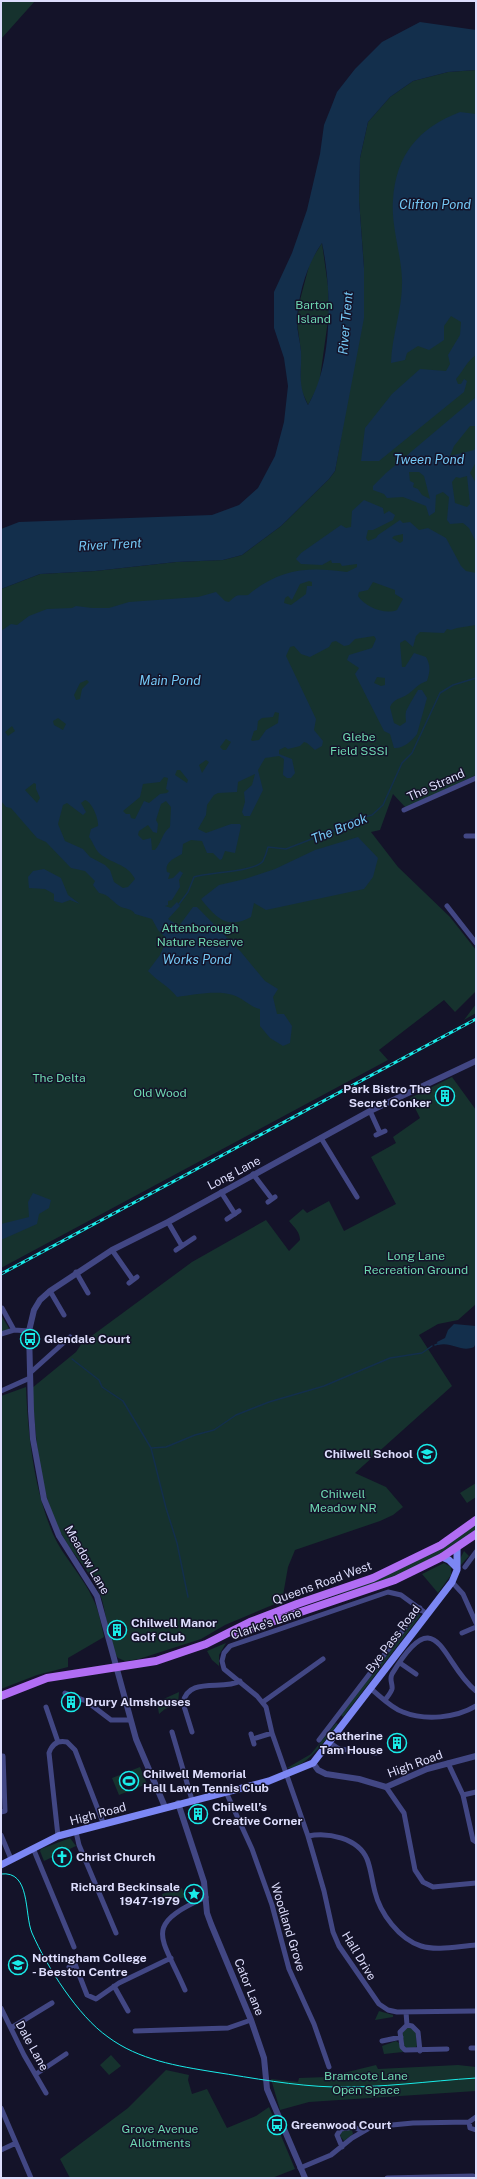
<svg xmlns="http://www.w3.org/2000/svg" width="477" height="2179" font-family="'Public Sans',sans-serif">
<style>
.green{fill:#16322e}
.water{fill:#132f4c;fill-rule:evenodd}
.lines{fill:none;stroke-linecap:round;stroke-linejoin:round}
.stream{stroke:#132f4c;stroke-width:1.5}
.minor{stroke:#424784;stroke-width:5}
.tertiary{stroke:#424784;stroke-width:6}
.secondary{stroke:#7c87f4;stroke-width:7}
.primary{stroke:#b16df3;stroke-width:8}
.tram{stroke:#19ece9;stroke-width:1}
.rail-casing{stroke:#19ece9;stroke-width:3}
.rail{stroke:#141329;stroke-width:1.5;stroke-dasharray:4.5;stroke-linecap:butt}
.labels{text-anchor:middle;stroke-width:3;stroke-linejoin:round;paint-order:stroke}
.park-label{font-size:12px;fill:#6ed8b1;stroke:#141329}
.street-label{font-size:12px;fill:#ddddfc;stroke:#141329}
.poi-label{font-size:12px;font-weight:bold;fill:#ddddfc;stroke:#141329;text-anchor:start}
.water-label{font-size:13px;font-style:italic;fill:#74c7f4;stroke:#141329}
</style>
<rect width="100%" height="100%" fill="#141329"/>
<path class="green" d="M 1,1 L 35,1 L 1,39 Z
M 476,70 L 476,775 L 406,808 L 393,794 L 380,830 L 371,832 L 398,867 L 450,917 L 476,950 L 476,991 L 455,1012 L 444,1000 L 379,1050 L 388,1060 L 1,1268 L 1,589 L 40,574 L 95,571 L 176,562 L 223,560 L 242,555 L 281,526 L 329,479 L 335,471 L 353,367 L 364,268 L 359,200 L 360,158 L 368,122 L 390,97 L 413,81 L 448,72 Z
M 322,243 L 328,286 L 329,313 L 319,385 L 308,405 L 300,387 L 301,352 L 297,322 L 300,300 L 310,262 Z
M 476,1004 L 476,1013 L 464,1020 Z
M 452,1077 L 476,1110 L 476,1304 L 458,1320 L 438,1324 L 419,1335 L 452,1386 L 355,1473 L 386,1487 L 403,1507 L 393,1515 L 380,1521 L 295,1550 L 288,1567 L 282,1601 L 225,1625 L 201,1639 L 139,1659 L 125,1661 L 118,1658 C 108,1644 107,1614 101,1597 C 93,1573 72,1555 61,1533 C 38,1489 36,1436 32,1388 L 76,1352 L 82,1343 L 192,1262 L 266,1220 L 289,1251 L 300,1240 C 300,1232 294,1227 289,1221 L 303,1209 L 307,1213 L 329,1201 L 344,1231 L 396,1204 L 371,1157 L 396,1143 L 393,1137 L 420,1118 L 410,1098 Z
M 1,1315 L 10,1330 L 1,1332 Z
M 26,1387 C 28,1436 34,1489 53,1534 C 63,1557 83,1576 93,1599 C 99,1610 101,1624 104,1637 L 68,1658 L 68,1667 L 37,1675 L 1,1689 L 1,1396 Z
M 476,1483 L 476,1497 L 467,1503 L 460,1493 Z
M 476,1524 L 476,1531 L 453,1547 L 396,1577 L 307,1604 L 336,1594 Z
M 464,1551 L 469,1556 L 460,1566 L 460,1559 Z
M 444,1563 L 451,1567 L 451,1575 L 438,1593 L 422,1574 Z
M 419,1614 L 421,1615 L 343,1717 L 341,1715 Z
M 226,1643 L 219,1655 L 219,1666 L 212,1660 L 207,1651 Z
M 179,1692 L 178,1704 L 165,1709 L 159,1714 L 157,1702 Z
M 336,1723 L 338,1724 C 328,1737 305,1770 287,1768 L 311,1754 Z
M 140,1767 L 147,1784 L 119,1795 L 112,1778 Z
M 70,1838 L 76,1846 L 44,1861 L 40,1851 L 41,1849 Z
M 182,1888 L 185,1897 L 165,1903 L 162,1894 Z
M 379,2011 L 393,2015 L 393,2017 L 375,2020 Z
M 408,2027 L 416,2031 L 417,2046 L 415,2048 L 407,2049 L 404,2045 L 402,2033 Z
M 396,2041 L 399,2043 L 403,2052 L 384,2054 L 382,2046 Z
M 111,2055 L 121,2066 L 109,2075 L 100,2065 Z
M 376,2065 L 378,2069 L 458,2065 L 476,2067 L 476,2091 L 309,2102 L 280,2110 L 271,2079 L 298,2082 L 299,2078 L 327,2077 Z
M 166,2070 L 189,2075 L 188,2080 L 192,2094 L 207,2089 L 227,2128 L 256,2116 L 269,2107 L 295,2169 L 272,2178 L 70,2178 L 60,2159 L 128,2108 Z
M 342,2130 L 352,2130 L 353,2134 L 344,2141 L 340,2136 Z"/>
<path class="water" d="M 420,22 L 476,30 L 476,70 L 448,72 L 413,81 L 390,97 L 368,122 L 360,158 L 359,200 L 364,268 L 364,318 L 335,471 L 329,479 L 281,526 L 242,555 L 223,560 L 176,562 L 95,571 L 40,574 L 1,589 L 1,529 L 19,522 L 212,515 L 239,505 L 258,488 L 275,456 L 284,422 L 288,386 L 284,358 L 274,328 L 274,292 L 292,253 L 307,210 L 320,154 L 324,125 L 332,105 L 337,92 L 355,69 L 382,42 ZM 322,243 C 332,290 333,364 308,405 C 297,383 302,374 301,351 C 300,341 297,331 297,321 C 298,295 307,264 322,243 Z
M 460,112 L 476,114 L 476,355 C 467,361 463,371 456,379 L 458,384 L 461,384 L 464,379 L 467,381 L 464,392 L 379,461 L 361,461 L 365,428 L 392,394 L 420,369 L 446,371 L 450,364 L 448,355 L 460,335 L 461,322 L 451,316 L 444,326 L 444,340 L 429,350 L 418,346 L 407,353 L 405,360 L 391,363 C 392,334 403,308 402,279 C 401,253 391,226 393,200 C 396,155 418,128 460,112 Z
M 476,397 L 476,434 L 475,426 L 470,426 L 454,446 L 450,456 L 474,450 L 476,447 L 476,462 L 470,473 L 476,483 L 476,542 L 469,528 L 463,523 L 450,524 L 447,520 L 449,497 L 443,492 L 436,495 L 435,512 L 429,516 L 426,506 L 403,497 L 387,498 L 384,494 L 373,490 L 373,486 L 386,473 ZM 409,472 L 419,472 L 424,476 L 430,499 L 422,495 L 418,489 L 413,487 L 414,483 L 410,481 ZM 467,476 L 470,504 L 467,507 L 455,503 L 452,482 L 456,477 L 460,478 Z
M 364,500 L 383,508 L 384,514 L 389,511 L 395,515 L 393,520 L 373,530 L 368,530 L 366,538 L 368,541 L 376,538 L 378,535 L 400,520 L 403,523 L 410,522 L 419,530 L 428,528 L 446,538 L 461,566 L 466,571 L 476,573 L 476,625 L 457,628 L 451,630 L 447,629 L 444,633 L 420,632 L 416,636 L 413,647 L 405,640 L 400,643 L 402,667 L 405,667 L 414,653 L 426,657 C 431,666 430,671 427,681 C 418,684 415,689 408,694 C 401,699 394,698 390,707 L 394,723 L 400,726 L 406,722 C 406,719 405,715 406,712 C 406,710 417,692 418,690 L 422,690 L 427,698 L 417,734 C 412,741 403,749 394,748 L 390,734 L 384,731 L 355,674 L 359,668 L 347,660 L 349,655 L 372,648 L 376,639 L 374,636 L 355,639 L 349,645 L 344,646 L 336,641 L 332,642 L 329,647 L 310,657 L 301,654 L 294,646 L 290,647 L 286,656 L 316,719 L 314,730 L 323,741 L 322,746 L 315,750 L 307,743 L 304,742 L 300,746 L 288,749 L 285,747 L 279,750 L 279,754 L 292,759 L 295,773 L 291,778 L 287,778 L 283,775 L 284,759 L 279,756 L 265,758 L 258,770 L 263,790 L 250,816 L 244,816 L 242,812 L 245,802 L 244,792 L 252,785 L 255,774 L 238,782 L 237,792 L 218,793 L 214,795 L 207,805 L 206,815 L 198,829 L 206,833 L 231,824 L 240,824 L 241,826 L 235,853 L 225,851 L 222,859 L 220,860 L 213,853 L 207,853 L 202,841 L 191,840 L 183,844 L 182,854 C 175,858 164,862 167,872 L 170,873 L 168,879 L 173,878 L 180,871 L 183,873 L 179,880 L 180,887 L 172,900 L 168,901 L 168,905 L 165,906 L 171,908 L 177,902 L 180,906 L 168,919 L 179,926 L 193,907 L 197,907 L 241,952 L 265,981 L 278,989 L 273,997 L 277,1014 L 284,1014 L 292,1026 L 290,1043 L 283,1046 L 270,1038 L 260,1026 L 260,1009 C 250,1007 243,998 233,995 C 216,990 193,995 177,997 C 170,987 157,981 148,971 L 160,955 L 167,939 L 158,930 L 152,919 L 135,914 C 132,909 127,909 121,907 C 113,903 109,894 99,893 L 93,885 L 95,881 L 85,871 L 71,868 L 46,842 L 37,838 L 11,808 L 6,807 L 1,801 L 1,631 L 11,624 L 17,625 L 29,616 L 47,609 L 72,608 L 76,606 L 92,608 L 109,608 L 129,602 L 198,597 L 216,592 L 225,601 L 229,602 C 238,593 237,596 248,595 C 279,569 307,566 347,572 L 357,567 L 357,564 L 342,566 L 340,563 L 332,563 L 331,560 L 322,565 L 301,564 L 296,559 L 301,553 L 341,525 L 346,528 L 351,527 L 352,511 ZM 403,534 L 403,541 L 400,543 L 392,538 L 394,536 ZM 309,581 L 312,582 L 312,586 L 307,586 L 306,594 L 291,605 L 284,603 L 285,598 L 288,596 L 292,600 L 300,584 ZM 373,582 L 395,590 L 395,594 L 403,599 L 397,610 C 385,615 365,607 358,596 L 359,592 L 368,590 ZM 377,677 L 385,678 L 385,685 L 381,686 L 374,683 ZM 87,680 L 89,682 L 82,689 L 80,699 L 76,700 L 74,695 L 80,683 ZM 275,712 L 279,713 L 278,723 L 266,730 L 259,740 L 252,741 L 251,740 L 254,731 L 257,730 L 258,721 L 262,718 L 273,717 ZM 58,718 L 66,724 L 63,730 L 54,725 L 53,721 ZM 12,726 L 15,731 L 8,736 L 5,732 ZM 226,739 L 231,742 L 226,750 L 223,750 L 220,747 ZM 206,760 L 209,762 L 202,773 L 199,765 ZM 177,770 L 180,770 L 188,780 L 187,783 L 175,775 ZM 164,777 L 168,778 L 166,789 L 169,791 L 167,793 L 160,794 L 149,803 L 144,801 L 135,819 L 131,818 L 130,814 L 126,814 L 123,811 L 140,797 L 143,784 L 160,782 ZM 34,783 L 36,784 L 36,789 L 40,798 L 37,803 L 25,790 ZM 85,800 C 92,802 99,819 98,826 L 91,829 L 89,837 C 93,842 95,849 99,853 C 111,864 127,863 135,879 L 128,887 L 123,888 L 114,882 L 110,870 L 105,865 L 90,857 L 83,849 L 65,841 L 58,824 L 63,805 L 67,803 L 83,815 L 86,812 L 81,803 ZM 166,801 L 171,807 L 170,827 C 162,833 162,842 155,850 L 152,850 L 151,838 L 143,840 L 138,835 L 139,831 L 148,825 L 153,832 L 157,833 L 158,824 L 156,820 L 161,804 Z
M 358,837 L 378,858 L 373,877 L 364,889 L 266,910 L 254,903 L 251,917 C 227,930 216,918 201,899 L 219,885 L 245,879 L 275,869 L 315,850 Z
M 44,869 L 61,878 L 68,895 L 80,904 L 70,900 L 62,903 L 54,901 L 54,894 L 45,889 L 29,888 L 28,877 L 33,871 Z
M 33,1193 L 51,1200 L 49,1208 L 39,1214 L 37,1224 L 1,1240 L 1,1224 L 29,1217 L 28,1202 Z
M 454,1324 L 476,1326 L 476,1343 L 474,1347 C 461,1353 452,1341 438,1345 L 437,1342 L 445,1338 L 448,1330 Z"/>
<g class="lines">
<path class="stream" d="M 179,904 L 188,892 L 194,877 C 209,872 255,872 263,861 C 265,857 267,851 268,847 L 286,849 L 335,830 L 351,820 L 372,815 L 383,805 L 402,763 L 412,753 L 440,693 L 453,685 L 476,678
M 435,1345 L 438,1344
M 72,1359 L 99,1380 L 102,1387 L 123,1401 L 151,1448 L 166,1508 L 177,1543 L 188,1597
M 151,1448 L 166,1447 L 195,1435 L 214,1430 L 236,1415 L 269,1402 L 324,1386 L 390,1358 L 422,1353 L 432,1346"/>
<path class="minor" d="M 404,810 L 476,778
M 466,836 L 476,836
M 447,906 L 476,943
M 370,1111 L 380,1133
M 376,1135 L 385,1131
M 321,1138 L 357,1197
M 253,1174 L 272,1199
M 221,1192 L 235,1214
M 268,1202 L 275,1197
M 227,1219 L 239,1211
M 168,1222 L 182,1246
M 112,1250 L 133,1280
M 176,1250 L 194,1238
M 76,1272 L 88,1293
M 129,1283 L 137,1277
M 50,1291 L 64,1315
M 2,1308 L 14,1330 L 29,1331
M 1,1334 L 14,1330
M 30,1373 L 70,1337
M 1,1391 L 30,1378
M 465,1567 L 476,1552
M 452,1582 L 463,1594 L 476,1623
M 427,1614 L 401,1595 L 388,1592 L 230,1646 L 224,1653 L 222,1661 L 224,1669 L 257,1696 L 266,1707 L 272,1733 L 308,1836 L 324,1891 L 333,1932 L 339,1946 L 379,2004 L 388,2010 L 397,2012 L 476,2011
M 462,1633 L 476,1627
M 400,1663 L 416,1674
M 370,1688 C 380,1696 391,1708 403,1712 C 425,1721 456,1718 476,1706
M 65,1693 L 86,1701 L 111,1720 L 130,1720
M 385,1700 C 387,1697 391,1693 392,1689 C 393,1684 389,1680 392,1674 C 438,1597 441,1663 476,1691
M 263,1702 L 323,1659
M 46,1707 L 58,1742
M 172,1732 L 192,1800
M 192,1732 L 183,1703 C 188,1676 223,1691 240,1681
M 251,1734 L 254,1744
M 253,1739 L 272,1733
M 319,1740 L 420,1608
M 329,1742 L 339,1749 L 376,1753
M 1,1756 L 3,1756 L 5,1811 L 1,1812
M 448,1763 L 463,1795 L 473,1840 L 476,1842
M 386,1787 L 404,1813 L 415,1870 L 423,1882 L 433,1887 L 476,1883
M 226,1792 L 252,1849 L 272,1905 L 289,1969 L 314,2024 L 329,2067
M 463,1795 L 476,1792
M 76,1832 L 79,1845 L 116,1933
M 1,1835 L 11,1859
M 58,1836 L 49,1753 C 52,1744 58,1740 67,1742 L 75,1750 L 104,1825
M 308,1836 C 328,1832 358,1838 367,1859 C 371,1869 372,1881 375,1892 C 380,1913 399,1939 421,1946 C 437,1951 459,1946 476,1945
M 33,1848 L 74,1947
M 73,1959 L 87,1995 L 96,1999 L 119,1983 L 171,1958
M 69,1967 L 75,1965
M 114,1986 L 128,2011
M 185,1990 C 162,1936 141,1926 206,1897
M 1,2008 L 24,2055 L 46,2093
M 406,2012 L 407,2025 L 412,2026 L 418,2032 L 420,2051
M 407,2025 L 400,2032 L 402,2047 L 405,2050 L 447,2049
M 11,2028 L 52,2003
M 135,2031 L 228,2028 L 251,2020
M 382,2041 L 401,2037
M 471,2048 L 476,2048
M 36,2074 L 66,2054
M 1,2108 L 31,2178
M 469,2122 L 470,2128 L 476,2130
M 342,2147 L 337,2135 L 341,2129 L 354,2127 L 362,2131
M 1,2150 L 16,2143
M 300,2168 L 331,2155 L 352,2138 L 371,2127 L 413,2123 L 469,2122 L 476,2117
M 387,2178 L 473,2176"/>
<path class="tertiary" d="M 313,1763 L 318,1770 L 326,1774 L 359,1779 L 386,1787 L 427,1769 L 476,1756
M 178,1803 L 204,1882 L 207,1913 L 211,1924 L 251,2020 L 264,2058 L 267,2089 L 305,2178
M 165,1807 L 136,1739 L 97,1596 L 59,1536 L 44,1499 L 33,1439 L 31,1411 L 29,1331 L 34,1310 L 40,1300 L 50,1291 L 112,1250 L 168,1222 L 370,1111 L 476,1061"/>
<path class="secondary" d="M 442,1557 L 449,1560 L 457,1568
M 1,1865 L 58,1836 L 269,1781 L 313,1763 L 452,1582 L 457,1570 L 457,1548"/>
<path class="primary" d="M 236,1634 L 395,1580 L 442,1557 L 476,1534
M 1,1696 L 47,1678 L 156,1661 L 206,1644 L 250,1622 L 297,1604 L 373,1578 L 441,1545 L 476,1520"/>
<path class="tram" d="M 1,1874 C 31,1870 24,1914 32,1933 C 47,1967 78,2016 108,2037 C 139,2060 177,2066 214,2072 C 253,2078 294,2086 334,2087 C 381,2088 429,2081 476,2078"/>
<defs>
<path id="rail" d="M 1,1274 L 476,1019"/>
</defs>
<use href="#rail" class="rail-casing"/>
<use href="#rail" class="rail"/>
</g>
<defs>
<symbol id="building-ring" viewBox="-11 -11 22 22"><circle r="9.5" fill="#141329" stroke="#19ece9" stroke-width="1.5"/><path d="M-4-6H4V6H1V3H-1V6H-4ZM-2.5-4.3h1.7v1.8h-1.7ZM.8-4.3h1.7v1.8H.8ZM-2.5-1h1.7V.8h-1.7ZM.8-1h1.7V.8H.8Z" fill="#19ece9"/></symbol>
<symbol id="bus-ring" viewBox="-11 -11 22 22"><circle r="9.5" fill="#141329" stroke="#19ece9" stroke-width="1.5"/><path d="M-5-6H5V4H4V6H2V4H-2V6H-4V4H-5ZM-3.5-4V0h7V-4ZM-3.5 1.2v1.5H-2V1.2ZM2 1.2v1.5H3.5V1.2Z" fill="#19ece9"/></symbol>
<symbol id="school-ring" viewBox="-11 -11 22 22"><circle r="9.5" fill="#141329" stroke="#19ece9" stroke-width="1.5"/><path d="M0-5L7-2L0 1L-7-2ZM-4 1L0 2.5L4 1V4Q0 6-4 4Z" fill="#19ece9"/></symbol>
<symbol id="stadium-ring" viewBox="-11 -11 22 22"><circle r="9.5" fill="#141329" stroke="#19ece9" stroke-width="1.5"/><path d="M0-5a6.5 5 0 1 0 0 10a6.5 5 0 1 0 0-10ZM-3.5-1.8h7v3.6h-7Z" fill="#19ece9"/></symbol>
<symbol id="church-ring" viewBox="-11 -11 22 22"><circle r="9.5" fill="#141329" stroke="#19ece9" stroke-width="1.5"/><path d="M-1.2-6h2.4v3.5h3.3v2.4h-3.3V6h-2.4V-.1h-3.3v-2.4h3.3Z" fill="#19ece9"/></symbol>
<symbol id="sight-ring" viewBox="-11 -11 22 22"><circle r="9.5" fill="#141329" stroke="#19ece9" stroke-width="1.5"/><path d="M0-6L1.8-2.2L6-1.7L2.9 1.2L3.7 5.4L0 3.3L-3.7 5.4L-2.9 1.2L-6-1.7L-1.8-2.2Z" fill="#19ece9"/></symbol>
<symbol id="university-ring" viewBox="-11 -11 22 22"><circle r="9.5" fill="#141329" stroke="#19ece9" stroke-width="1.5"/><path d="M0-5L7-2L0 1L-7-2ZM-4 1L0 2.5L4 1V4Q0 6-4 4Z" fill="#19ece9"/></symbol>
</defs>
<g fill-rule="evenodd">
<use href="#building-ring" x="434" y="1085" width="22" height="22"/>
<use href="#bus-ring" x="19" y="1328" width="22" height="22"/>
<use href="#school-ring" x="416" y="1443" width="22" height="22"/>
<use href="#building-ring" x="106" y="1619" width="22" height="22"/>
<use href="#building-ring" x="60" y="1691" width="22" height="22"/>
<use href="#building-ring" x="386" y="1732" width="22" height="22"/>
<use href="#stadium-ring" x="118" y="1770" width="22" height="22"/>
<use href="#building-ring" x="187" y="1803" width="22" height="22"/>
<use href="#church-ring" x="51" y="1846" width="22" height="22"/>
<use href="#sight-ring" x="183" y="1883" width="22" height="22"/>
<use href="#university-ring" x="7" y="1954" width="22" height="22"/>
<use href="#bus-ring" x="266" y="2114" width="22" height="22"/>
</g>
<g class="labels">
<g class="park-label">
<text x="314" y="309">Barton<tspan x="314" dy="14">Island</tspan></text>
<text x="359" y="741">Glebe<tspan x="359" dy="14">Field SSSI</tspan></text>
<text x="200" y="932">Attenborough<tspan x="200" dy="14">Nature Reserve</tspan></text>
<text x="59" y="1082">The Delta</text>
<text x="160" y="1097">Old Wood</text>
<text x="416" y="1260">Long Lane<tspan x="416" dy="14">Recreation Ground</tspan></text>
<text x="343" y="1498">Chilwell<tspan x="343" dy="14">Meadow NR</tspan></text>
<text x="366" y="2080">Bramcote Lane<tspan x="366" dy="14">Open Space</tspan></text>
<text x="160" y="2133">Grove Avenue<tspan x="160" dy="14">Allotments</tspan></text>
</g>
<g class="street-label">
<text transform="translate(436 785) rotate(-24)" y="4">The Strand</text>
<text transform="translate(234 1173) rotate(-28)" y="4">Long Lane</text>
<text transform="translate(87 1560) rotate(60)" y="4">Meadow Lane</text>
<text transform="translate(322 1583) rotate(-20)" y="4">Queens Road West</text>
<text transform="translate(266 1624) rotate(-19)" y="4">Clarke's Lane</text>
<text transform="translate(393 1639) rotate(-53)" y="4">Bye Pass Road</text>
<text transform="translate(415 1764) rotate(-20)" y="4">High Road</text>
<text transform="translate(98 1814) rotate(-15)" y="4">High Road</text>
<text transform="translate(288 1927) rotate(73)" y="4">Woodland Grove</text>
<text transform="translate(359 1956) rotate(59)" y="4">Hall Drive</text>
<text transform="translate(249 1987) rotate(68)" y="4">Cator Lane</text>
<text transform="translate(32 2046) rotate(61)" y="4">Dale Lane</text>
</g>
<g class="poi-label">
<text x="431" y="1093" text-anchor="end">Park Bistro The<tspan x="431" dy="14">Secret Conker</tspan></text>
<text x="44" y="1343">Glendale Court</text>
<text x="413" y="1458" text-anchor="end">Chilwell School</text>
<text x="131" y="1627">Chilwell Manor<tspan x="131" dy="14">Golf Club</tspan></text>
<text x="85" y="1706">Drury Almshouses</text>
<text x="383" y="1740" text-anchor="end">Catherine<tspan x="383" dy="14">Tam House</tspan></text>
<text x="143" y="1778">Chilwell Memorial<tspan x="143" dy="14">Hall Lawn Tennis Club</tspan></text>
<text x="212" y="1811">Chilwell’s<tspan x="212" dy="14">Creative Corner</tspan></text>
<text x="76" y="1861">Christ Church</text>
<text x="180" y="1891" text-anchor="end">Richard Beckinsale<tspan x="180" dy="14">1947-1979</tspan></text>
<text x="32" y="1962">Nottingham College<tspan x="32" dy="14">- Beeston Centre</tspan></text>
<text x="291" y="2129">Greenwood Court</text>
</g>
<g class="water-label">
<text x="435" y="209">Clifton Pond</text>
<text transform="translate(345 323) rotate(-85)" y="5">River Trent</text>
<text x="429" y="464">Tween Pond</text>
<text transform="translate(110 544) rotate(-3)" y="5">River Trent</text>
<text x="170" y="685">Main Pond</text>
<text transform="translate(339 828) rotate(-22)" y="5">The Brook</text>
<text x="197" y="964">Works Pond</text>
</g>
</g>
<rect width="477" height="2179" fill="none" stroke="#ddddfc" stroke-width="4"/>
</svg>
